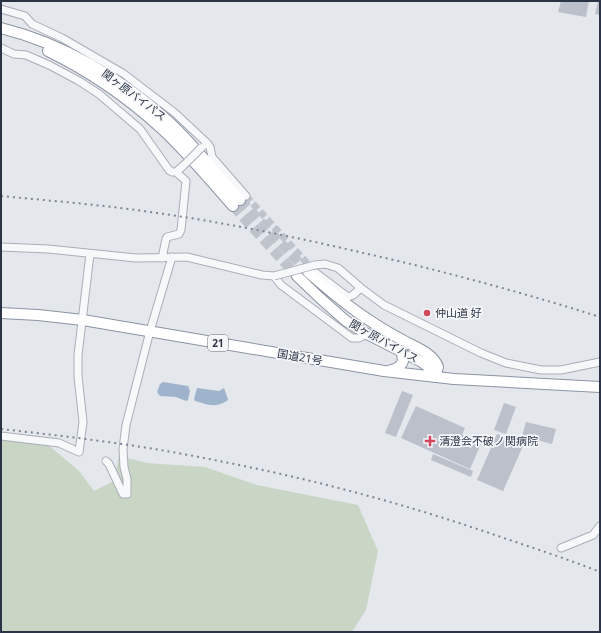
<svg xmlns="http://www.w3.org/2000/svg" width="601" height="633" font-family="'Open Sans','Noto Sans JP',sans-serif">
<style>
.green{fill:#c9d6c5}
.water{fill:#9fb4cc}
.building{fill:#bbc0ca}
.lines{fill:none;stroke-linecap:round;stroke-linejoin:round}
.minor-tunnel{stroke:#bfc3cb;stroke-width:7;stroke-dasharray:7 3.5;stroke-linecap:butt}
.highway-tunnel{stroke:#bfc3cb;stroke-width:10;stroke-dasharray:10 5;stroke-linecap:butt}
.minor-casing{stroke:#a9aeb7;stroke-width:9}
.highway-casing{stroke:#8b94a3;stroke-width:12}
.minor{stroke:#f7f8fa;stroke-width:7}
.highway{stroke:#fff;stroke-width:10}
.rail{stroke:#7d8696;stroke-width:2;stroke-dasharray:2 4;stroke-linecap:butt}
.minor-bridge-casing{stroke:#a9aeb7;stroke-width:9;stroke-linecap:butt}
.minor-bridge{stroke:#f7f8fa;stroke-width:7}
.poi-dot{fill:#d1495b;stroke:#f4f6f9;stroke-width:1.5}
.labels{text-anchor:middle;stroke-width:3.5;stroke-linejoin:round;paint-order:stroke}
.shield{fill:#f4f6f9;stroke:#676e7b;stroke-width:1}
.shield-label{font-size:10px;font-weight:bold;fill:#2b3445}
.street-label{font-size:11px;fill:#2b3445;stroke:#f4f6f9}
.poi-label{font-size:11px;fill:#2b3445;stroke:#f4f6f9;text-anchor:start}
</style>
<rect width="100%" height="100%" fill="#e4e7ec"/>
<path class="green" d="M 1,440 L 46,443 L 79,471 L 94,491 L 114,481 L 119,456 L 147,463 L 205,467 L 257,485 L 358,505 L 378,551 L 366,610 L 352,632 L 1,632 Z"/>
<path class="water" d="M 163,382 L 188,386 L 190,391 L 188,400 L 186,401 L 176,397 L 160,396 L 157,392 L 160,384 Z
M 197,388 L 219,391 L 224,388 L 228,399 L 227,401 C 214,408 209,405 195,401 L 194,399 Z"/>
<path class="building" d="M 561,1 L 589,1 L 586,17 L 558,12 Z
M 598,1 L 600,1 L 600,15 L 595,14 Z
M 402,391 L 413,395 L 396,437 L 385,433 Z
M 504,403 L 516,407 L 506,434 L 494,430 Z
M 416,406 L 465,428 L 462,435 L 481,444 L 470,469 L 401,438 Z
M 526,422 L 556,429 L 552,444 L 522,436 Z
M 497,434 L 523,446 L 503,491 L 477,480 Z
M 433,454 L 473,471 L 471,477 L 431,460 Z"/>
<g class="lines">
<path class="minor-tunnel" d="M 246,196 L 316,273"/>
<path class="highway-tunnel" d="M 240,200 L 308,272
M 233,206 L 297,276"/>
<defs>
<path id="minor" d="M 1,9 L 25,16 L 32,24 L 62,38 L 124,74 L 175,113 L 207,143
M 1,48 L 14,54 L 26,55 L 49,65 L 79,81 L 99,94 L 140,129 L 169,170 L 172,172 L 176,172 L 184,165
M 205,145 L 207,143 L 210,147 L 212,157 L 246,196
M 1,247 L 48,249 L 136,258 L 187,257 L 262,275 L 274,276 L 281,285 L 352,338 L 359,338 L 367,334
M 162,258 L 166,239 L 167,237 L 179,234 L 181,230 L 186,181 L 176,172
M 315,265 L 325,264 L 338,268 L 361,288 L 384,305 L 481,353 L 506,363 L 541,370 L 561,370 L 600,362
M 316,273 L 348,297 L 353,295 L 361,288
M 1,436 L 59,443 L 79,452 L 83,422 L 78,376 L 78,355 L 90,254
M 106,461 L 109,464 L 123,494 L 127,494 L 127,479 L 124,467 L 123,449 L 126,425 L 150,331 L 172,257
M 561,548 L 593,535 L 600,526"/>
<path id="highway" d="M 1,28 C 62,43 122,78 168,121 C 194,145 216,174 240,200
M 48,51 C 89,71 127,97 161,128 C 187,152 210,180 233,206
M 308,272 C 341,301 369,323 408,343 C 420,349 434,355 438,367 L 435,377
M 297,276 L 320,298 L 346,321 L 367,334 L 422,362 L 432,370 L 435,377
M 1,313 L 38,315 L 83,320 L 384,371 L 454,379 L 600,387
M 388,371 C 396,369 400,368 403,361 L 402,353"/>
</defs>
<use href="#minor" class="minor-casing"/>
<use href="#highway" class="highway-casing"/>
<use href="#minor" class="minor"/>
<use href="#highway" class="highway"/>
<path class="rail" d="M 1,196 C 53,201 105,205 157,213 C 228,223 299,238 368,254 C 447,272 524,293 600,317
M 1,429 C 74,437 147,446 219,461 C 312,479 405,504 495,535 C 530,547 565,558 600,572"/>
<defs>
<path id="minor-bridge" d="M 184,165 L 201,148
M 274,276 L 315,265"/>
</defs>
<use href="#minor-bridge" class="minor-bridge-casing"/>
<use href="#minor-bridge" class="minor-bridge"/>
</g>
<g class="poi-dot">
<circle cx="427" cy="313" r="4"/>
<path d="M428 435h4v4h4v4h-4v4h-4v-4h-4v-4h4z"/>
</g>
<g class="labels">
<rect class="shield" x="208" y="335" width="20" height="16" rx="3"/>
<g class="shield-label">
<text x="218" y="347">21</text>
</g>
<g class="street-label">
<text transform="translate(134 95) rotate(37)" y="4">関ヶ原バイパス</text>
<text transform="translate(384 341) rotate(29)" y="4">関ヶ原バイパス</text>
<text transform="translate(300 357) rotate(10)" y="4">国道21号</text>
</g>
<g class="poi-label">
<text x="435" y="317">仲山道 好</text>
<text x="439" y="445">清澄会不破ノ関病院</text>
</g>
</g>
<rect width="601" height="633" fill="none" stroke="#2b3445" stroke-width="4"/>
</svg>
